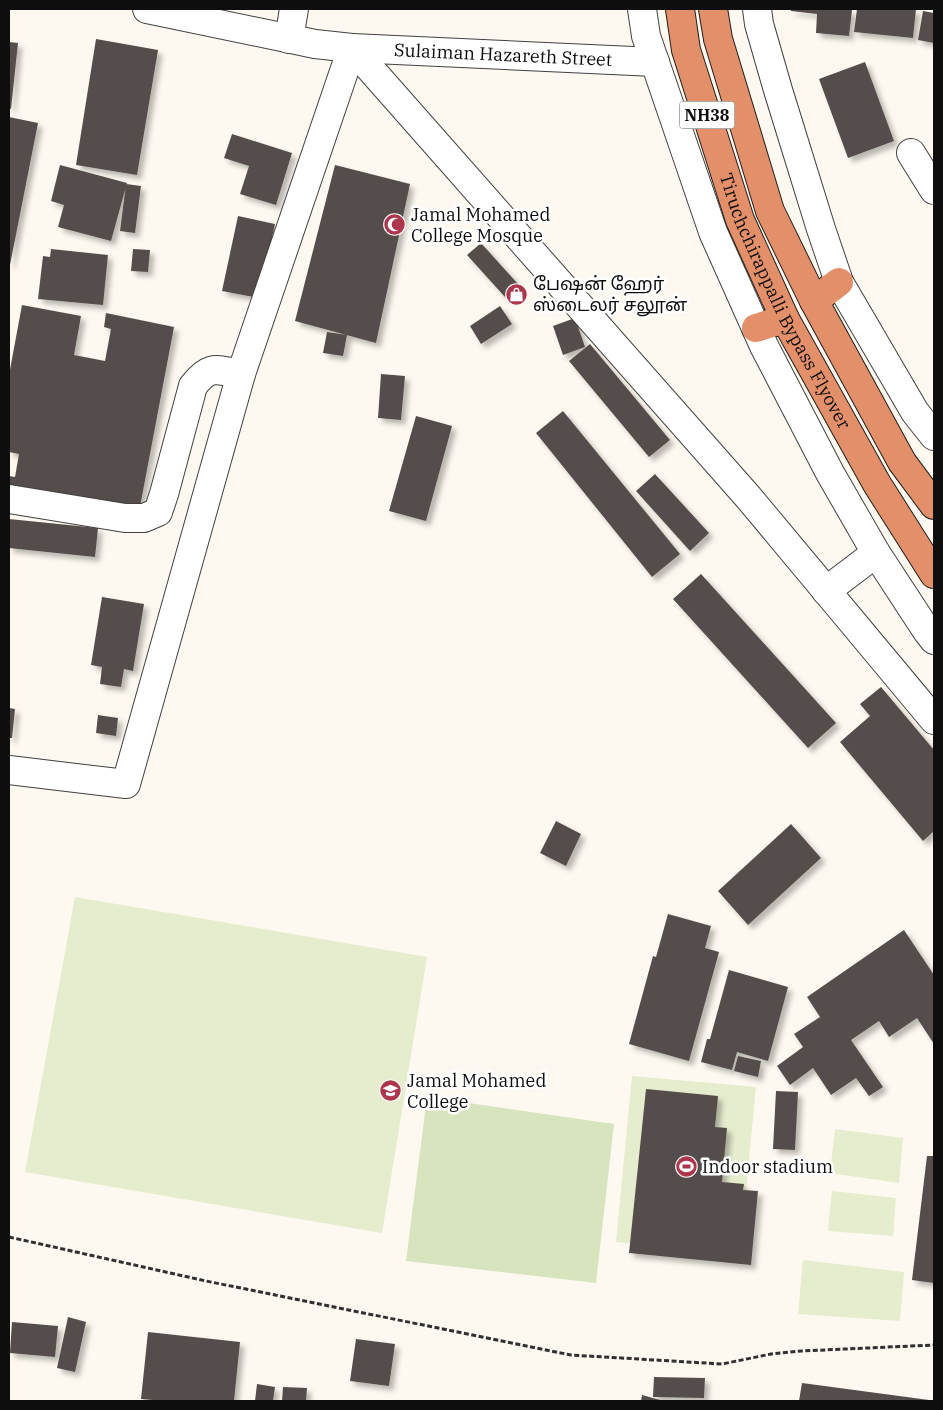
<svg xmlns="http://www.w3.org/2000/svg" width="943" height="1410" font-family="'IBM Plex Serif','Noto Sans Tamil',serif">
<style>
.green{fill:#d7e4be}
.pitch{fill:#e6ecce}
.building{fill:#554e4b;filter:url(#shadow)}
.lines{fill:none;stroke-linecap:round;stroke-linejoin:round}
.minor-casing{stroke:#414141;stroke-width:30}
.highway-casing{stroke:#1f1f1f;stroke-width:30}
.path{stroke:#303030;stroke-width:3;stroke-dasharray:5 2.5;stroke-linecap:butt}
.minor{stroke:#fff;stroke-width:28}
.highway{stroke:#e38f69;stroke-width:28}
.labels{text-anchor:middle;stroke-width:5;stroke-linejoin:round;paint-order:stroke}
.shield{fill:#fff;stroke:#565656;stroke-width:1}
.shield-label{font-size:16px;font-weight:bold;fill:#0e0e0e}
.street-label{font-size:18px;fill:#0e0e0e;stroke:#fff}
.poi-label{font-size:18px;fill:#0e0e0e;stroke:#fff;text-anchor:start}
</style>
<defs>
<filter id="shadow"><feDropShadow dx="4.5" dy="4.5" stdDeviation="2.5" flood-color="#0004"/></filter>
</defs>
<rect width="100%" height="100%" fill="#fdf9f0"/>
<path class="green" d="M 427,1097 L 614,1124 L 596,1283 L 406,1261 Z"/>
<path class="pitch" d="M 75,897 L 427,957 L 382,1233 L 25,1172 Z
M 632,1076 L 756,1087 L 740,1253 L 616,1242 Z
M 835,1129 L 903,1138 L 899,1183 L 830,1173 Z
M 832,1191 L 896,1198 L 893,1236 L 828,1231 Z
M 803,1260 L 904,1272 L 900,1321 L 798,1314 Z"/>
<path class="building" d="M 791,9 L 852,10 L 849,36 L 816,33 L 817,14 L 791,11 Z
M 857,9 L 916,9 L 913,38 L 854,32 Z
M 923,11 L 934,13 L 934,43 L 918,40 Z
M 96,39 L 158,50 L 137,175 L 76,165 Z
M 9,42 L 18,43 L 11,109 L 9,108 Z
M 865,62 L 894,141 L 848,158 L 819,79 Z
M 9,117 L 38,123 L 10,265 L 9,265 Z
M 232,134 L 292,153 L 276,205 L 240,194 L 249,166 L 224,158 Z
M 60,165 L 127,183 L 111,241 L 58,227 L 64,205 L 51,201 Z
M 335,165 L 410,184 L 376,343 L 295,321 Z
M 126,184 L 141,186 L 135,233 L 120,231 Z
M 238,216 L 275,224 L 259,298 L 222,291 Z
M 481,243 L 518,284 L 505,297 L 467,255 Z
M 51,249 L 108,255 L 103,305 L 38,299 L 43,256 L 50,257 Z
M 133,249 L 150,250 L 148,272 L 131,271 Z
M 22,305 L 81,316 L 74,355 L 105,361 L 111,329 L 104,327 L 106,313 L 174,327 L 139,512 L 9,487 L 9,476 L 15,477 L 19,454 L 9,452 L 9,375 Z
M 500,306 L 512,324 L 481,344 L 470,326 Z
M 575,318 L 585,347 L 563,355 L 553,326 Z
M 327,332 L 347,335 L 343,356 L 323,353 Z
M 590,344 L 670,440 L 649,457 L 569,361 Z
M 381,374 L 405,376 L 401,420 L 378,418 Z
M 563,411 L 680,554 L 652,577 L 536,433 Z
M 416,416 L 452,426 L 426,521 L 389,511 Z
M 655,474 L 709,533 L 690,551 L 636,491 Z
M 9,519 L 98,528 L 95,557 L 9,548 Z
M 701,574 L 836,723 L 808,748 L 673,599 Z
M 102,597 L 144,604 L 133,671 L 124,669 L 121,687 L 100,684 L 102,667 L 91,665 Z
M 881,687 L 934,750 L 934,831 L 923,841 L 840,742 L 870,716 L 860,704 Z
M 9,708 L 15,709 L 12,738 L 9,738 Z
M 98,715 L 118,718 L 116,736 L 96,733 Z
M 556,821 L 581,834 L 566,866 L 540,853 Z
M 791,824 L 821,858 L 748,925 L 718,891 Z
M 668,914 L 711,926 L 705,948 L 719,952 L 689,1061 L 629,1044 L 653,956 L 656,957 Z
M 904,930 L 934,975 L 934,1044 L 917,1018 L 889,1037 L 879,1021 L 851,1040 L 883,1087 L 869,1096 L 856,1078 L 831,1095 L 813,1068 L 790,1085 L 777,1066 L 803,1047 L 794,1034 L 820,1017 L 807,997 Z
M 729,970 L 788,987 L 768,1061 L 737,1052 L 732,1070 L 701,1062 L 707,1039 L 710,1039 Z
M 738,1056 L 761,1061 L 758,1077 L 734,1071 Z
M 646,1089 L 718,1096 L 715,1127 L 727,1128 L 722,1182 L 744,1184 L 743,1190 L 758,1191 L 751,1265 L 629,1253 Z
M 776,1091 L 798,1092 L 795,1150 L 773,1149 Z
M 927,1156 L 934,1156 L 934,1283 L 912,1280 Z
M 68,1317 L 86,1322 L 75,1372 L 57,1368 Z
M 12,1322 L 58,1326 L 55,1357 L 10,1353 Z
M 148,1332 L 240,1342 L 234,1401 L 165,1401 L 141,1399 Z
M 356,1339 L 395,1344 L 389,1386 L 350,1381 Z
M 654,1377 L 705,1378 L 704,1398 L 653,1397 Z
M 802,1383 L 929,1400 L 929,1401 L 799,1401 Z
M 257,1384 L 275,1387 L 273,1401 L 255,1401 Z
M 283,1387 L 307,1388 L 306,1401 L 282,1401 Z
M 642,1395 L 664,1401 L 641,1401 Z"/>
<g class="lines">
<defs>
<g id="minor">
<path id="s1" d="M 147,9 L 315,44 L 352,48 L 655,62"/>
<path d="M 642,9 L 646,36 L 713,232 L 764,346 L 830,473 L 876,553 L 927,631 L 934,640"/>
<path d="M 757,9 L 759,24 L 778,90 L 821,229 L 839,282 L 915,412 L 934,436"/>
<path d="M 289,39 L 294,9"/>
<path d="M 352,48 L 749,498 L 934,720"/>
<path d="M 911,153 L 934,190"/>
<path d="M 9,499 L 125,518 L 144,518 L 158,512 L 164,494 L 193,386 C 210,364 216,370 241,374"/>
<path d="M 826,591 L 876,553"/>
<path d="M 9,770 L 126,784 L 241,374 L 352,48"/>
</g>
<g id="highway">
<path id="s2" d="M 680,9 L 686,50 L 740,220 L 785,319 L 877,484 L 934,574"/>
<path d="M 713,9 L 718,39 L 770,211 L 814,301 L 902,462 L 934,505"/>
<path d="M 814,301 L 839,282"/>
<path d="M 756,328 L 785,319"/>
</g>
</defs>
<use href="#minor" class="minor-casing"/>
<use href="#highway" class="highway-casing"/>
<path class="path" d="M 9,1237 L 206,1281 L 571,1355 L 722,1364 L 771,1354 L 801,1351 L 934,1345"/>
<use href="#minor" class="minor"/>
<use href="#highway" class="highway"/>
</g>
<defs>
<symbol id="mosque-disc" viewBox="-11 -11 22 22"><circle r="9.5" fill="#ad364d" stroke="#fff"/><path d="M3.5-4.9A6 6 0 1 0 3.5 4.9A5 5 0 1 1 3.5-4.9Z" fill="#fff"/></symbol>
<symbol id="shop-disc" viewBox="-11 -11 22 22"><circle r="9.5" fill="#ad364d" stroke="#fff"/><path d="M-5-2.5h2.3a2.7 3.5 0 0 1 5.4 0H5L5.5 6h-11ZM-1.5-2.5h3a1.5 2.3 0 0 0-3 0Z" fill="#fff"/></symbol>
<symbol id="university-disc" viewBox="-11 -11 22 22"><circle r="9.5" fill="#ad364d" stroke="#fff"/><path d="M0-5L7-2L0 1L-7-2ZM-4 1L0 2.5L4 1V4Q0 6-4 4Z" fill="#fff"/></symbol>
<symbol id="stadium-disc" viewBox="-11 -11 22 22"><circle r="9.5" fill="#ad364d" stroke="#fff"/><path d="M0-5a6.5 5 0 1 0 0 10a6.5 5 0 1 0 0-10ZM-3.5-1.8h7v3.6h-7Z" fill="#fff"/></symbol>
</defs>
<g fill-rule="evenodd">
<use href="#mosque-disc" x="382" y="212" width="25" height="25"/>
<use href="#shop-disc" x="504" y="282" width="25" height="25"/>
<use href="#university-disc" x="378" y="1078" width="25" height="25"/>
<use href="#stadium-disc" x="674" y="1154" width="25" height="25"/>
</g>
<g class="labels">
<rect class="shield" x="679.5" y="101.5" width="55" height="27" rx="4"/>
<g class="shield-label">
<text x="707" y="121">NH38</text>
</g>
<g class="street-label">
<text dy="6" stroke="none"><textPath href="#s1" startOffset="360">Sulaiman Hazareth Street</textPath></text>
<text dy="6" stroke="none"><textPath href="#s2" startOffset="312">Tiruchchirappalli Bypass Flyover</textPath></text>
</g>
<g class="poi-label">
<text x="411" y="221">Jamal Mohamed<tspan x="411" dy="21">College Mosque</tspan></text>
<text x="533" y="290">பேஷன் ஹேர்<tspan x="533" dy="21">ஸ்டைலர் சலூன்</tspan></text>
<text x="407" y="1087">Jamal Mohamed<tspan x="407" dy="21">College</tspan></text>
<text x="702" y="1173">Indoor stadium</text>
</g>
</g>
<rect width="943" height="1410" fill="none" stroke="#0e0e0e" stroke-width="20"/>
</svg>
